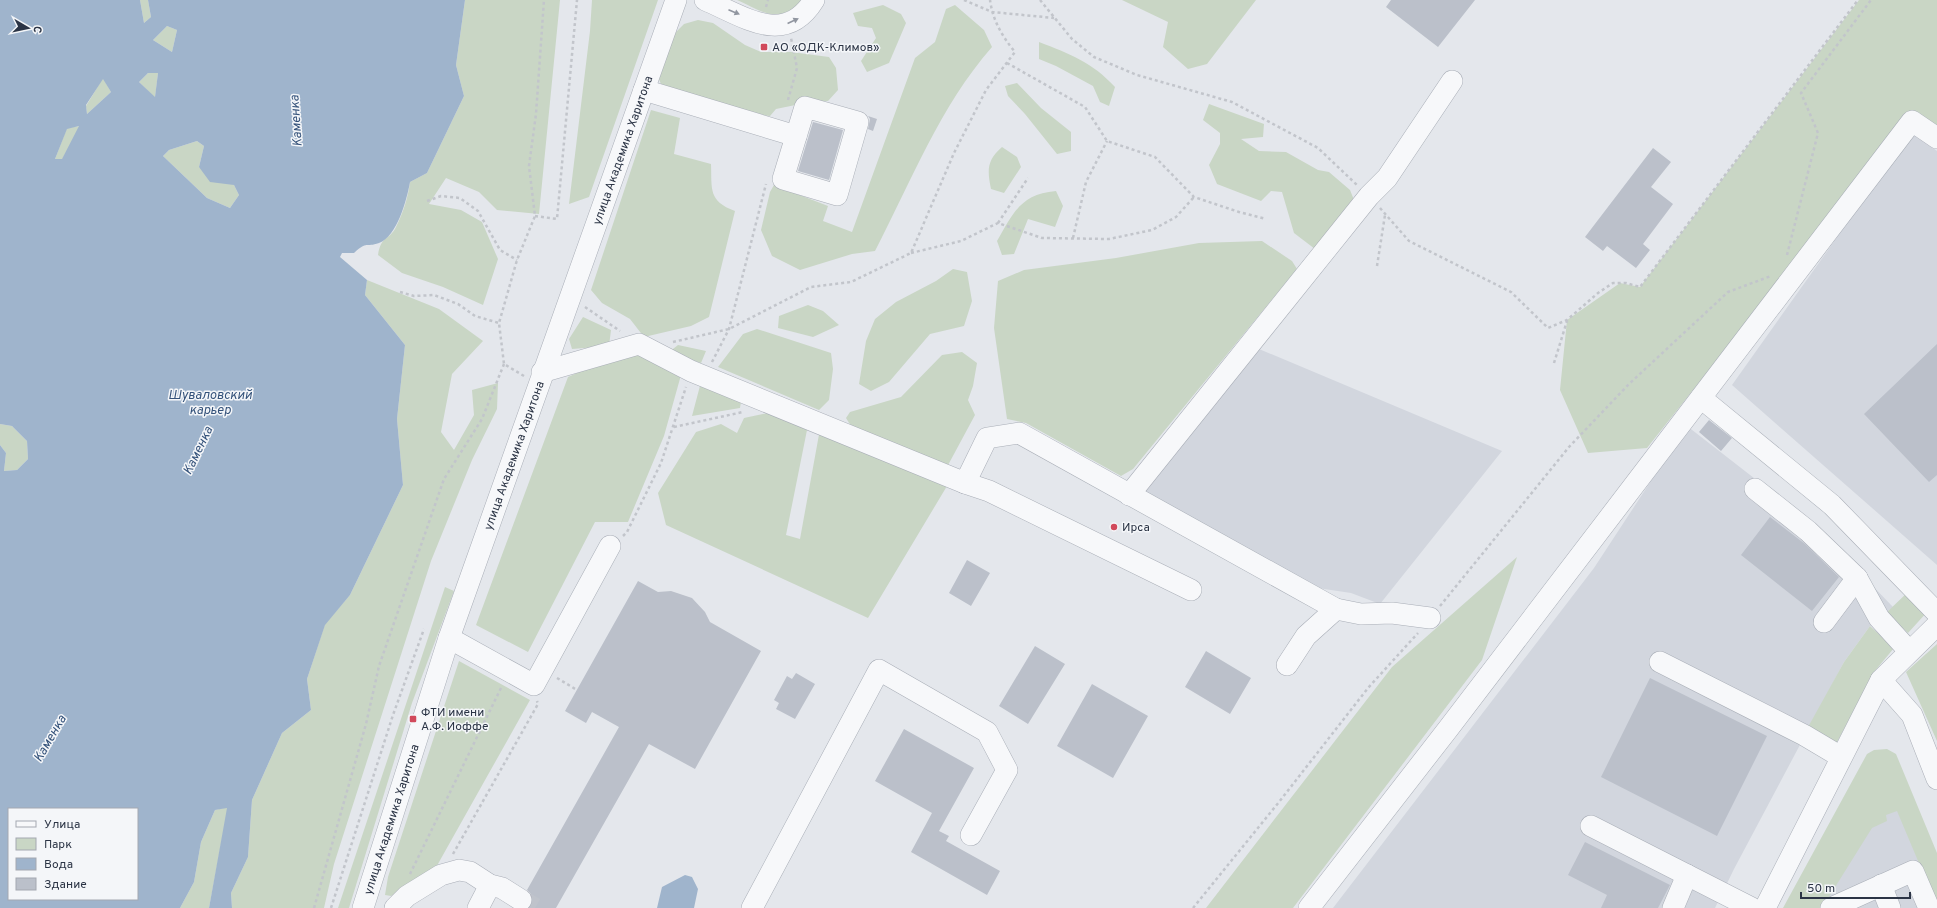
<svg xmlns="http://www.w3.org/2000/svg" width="1937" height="908" font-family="Overpass,sans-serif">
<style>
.built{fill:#d2d6de}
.green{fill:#c9d6c5}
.water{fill:#9fb4cc;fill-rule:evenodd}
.building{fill:#bbc0ca}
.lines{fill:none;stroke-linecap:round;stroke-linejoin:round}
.minor-tunnel{stroke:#bfc3cb;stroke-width:21;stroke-dasharray:21 10;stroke-linecap:butt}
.minor-casing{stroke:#a9aeb7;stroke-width:22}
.path{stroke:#c2c5cb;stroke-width:2.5;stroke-dasharray:3 3;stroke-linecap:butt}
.minor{stroke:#f7f8fa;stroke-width:21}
.oneway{fill:#9196a0}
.poi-dot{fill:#d1495b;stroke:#f4f6f9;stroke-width:1.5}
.labels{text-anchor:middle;stroke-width:3;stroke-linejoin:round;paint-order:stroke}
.poi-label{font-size:12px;fill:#2b3445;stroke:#f4f6f9;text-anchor:start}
.street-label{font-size:12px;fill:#2b3445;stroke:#f4f6f9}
.water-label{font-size:13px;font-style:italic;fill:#34527a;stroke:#f4f6f9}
</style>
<rect width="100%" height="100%" fill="#e4e7ec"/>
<path class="built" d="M 1912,132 L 1937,151 L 1937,565 L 1732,385 Z
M 1259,349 L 1502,451 L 1380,604 L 1351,593 L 1311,587 L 1141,496 Z
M 1687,426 L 1813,524 L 1893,607 L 1870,626 L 1844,662 L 1734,869 L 1715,908 L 1333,908 L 1594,568 Z
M 1893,785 L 1937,908 L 1819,908 Z"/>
<path class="green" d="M 140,0 L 148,0 L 151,17 L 144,23 Z
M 465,0 L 560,0 L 539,214 L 497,210 L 479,192 L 446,178 L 429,204 L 461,210 L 482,222 L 498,259 L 483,305 L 443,287 L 402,273 L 378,255 C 381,235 389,241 396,227 C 403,213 408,198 410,182 L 427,173 L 464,96 L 456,65 Z
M 592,0 L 658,0 L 589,197 L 569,204 L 590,31 Z
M 737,0 L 805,0 C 778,25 766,13 737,0 Z
M 1122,0 L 1256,0 L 1207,64 L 1188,69 L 1163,47 L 1168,22 Z
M 1859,0 L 1937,0 L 1937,130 L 1913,113 L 1647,448 L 1588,453 L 1560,390 L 1567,320 L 1620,283 L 1640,287 Z
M 883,5 L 901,14 L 906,23 L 889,63 L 867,72 L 861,61 L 876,38 L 872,28 L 858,26 L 853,13 Z
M 955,5 L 984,30 L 992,47 C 940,106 911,182 875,251 L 852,254 L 800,270 L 772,256 L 761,230 L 770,192 L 774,185 L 828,206 L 823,221 L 852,232 L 915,58 L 935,42 L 946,9 Z
M 698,20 L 713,23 L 745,45 L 761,52 L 791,52 L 829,57 L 836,68 L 838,90 L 828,101 L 810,102 L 776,109 L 770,116 L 723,111 L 664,92 L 659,79 L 675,33 L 684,24 Z
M 167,26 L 177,30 L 172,52 L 153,40 Z
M 1039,42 C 1070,54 1092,62 1115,87 L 1109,106 L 1100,102 L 1093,86 L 1056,66 L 1039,59 Z
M 148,73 L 158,73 L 155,98 L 139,82 Z
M 103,78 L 111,92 L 87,114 L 86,106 Z
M 1017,83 L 1041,108 L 1071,132 L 1071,151 L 1057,154 L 1025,114 L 1008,96 L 1005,86 Z
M 1209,104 L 1264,124 L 1263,137 L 1241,139 L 1259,151 L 1286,152 L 1318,170 L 1329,172 L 1350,190 L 1354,200 L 1315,249 L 1294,233 L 1282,192 L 1271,191 L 1261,201 L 1217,184 L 1209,165 L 1220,144 L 1220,133 L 1203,120 Z
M 651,110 L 680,118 L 674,154 L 711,164 C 712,189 708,201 735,211 L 709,317 L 691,326 L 644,337 L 630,319 L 602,303 L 591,290 Z
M 80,126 L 62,160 L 55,159 L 67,128 Z
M 197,141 L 204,146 L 199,167 L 234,185 L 239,195 L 230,208 L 207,198 L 163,156 L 169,150 Z
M 1002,147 L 1017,157 L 1021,167 L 1004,193 L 991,189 C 987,170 987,160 1002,147 Z
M 1056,191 L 1063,206 L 1055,227 L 1028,219 L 1014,254 L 1002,255 L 997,241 C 1013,214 1020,194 1056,191 Z
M 1262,241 L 1292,261 L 1297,269 L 1133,469 L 1121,476 L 1026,423 L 1007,419 L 994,328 L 998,281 L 1024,270 L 1116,258 L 1199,243 Z
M 953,269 L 967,272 L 972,301 L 964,326 L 930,334 L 889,382 L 871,391 L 859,384 L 866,341 L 875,319 L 896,302 L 936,281 Z
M 367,280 L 439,309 L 483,341 L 452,374 L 441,432 L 454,450 L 474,415 L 472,390 L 498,383 L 497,409 L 472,460 L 431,561 L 334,864 L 324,908 L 232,908 L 231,893 L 248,857 L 252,800 L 282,733 L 311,710 L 307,679 L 325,624 L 350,595 L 403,485 L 397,419 L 405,345 L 365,295 Z
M 808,305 L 823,311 L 839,325 L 813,337 L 778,328 L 779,316 Z
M 583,317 L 611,330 L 609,346 L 572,349 L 569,339 Z
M 757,329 L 831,353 L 833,369 L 829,400 L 819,410 L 718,367 L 743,334 Z
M 678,345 L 706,351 L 701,363 L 668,353 Z
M 962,352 L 977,363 L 973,386 L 968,400 L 975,415 L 947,467 L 851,426 L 846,418 L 850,412 L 901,397 L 942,355 Z
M 619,354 L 646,354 L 681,375 L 664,436 L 628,522 L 595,522 L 528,652 L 476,625 L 568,377 Z
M 701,382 L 742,396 L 740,408 L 692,416 Z
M 773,412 L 807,430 L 786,535 L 800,539 L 820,429 L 950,481 L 868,618 L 666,525 L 658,493 L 696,432 L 721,424 L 737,433 L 744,418 Z
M 0,424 L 12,426 L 27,441 L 28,459 L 17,470 L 4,471 L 6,453 L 0,445 Z
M 1517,557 L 1482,660 L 1293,908 L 1206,908 L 1392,667 Z
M 445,587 L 454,591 L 412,703 L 349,908 L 338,908 Z
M 1908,592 L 1928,611 L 1908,633 L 1886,613 Z
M 1870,626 L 1894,648 L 1874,672 L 1836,744 L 1807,729 L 1844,662 Z
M 1937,644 L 1937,741 L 1906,672 Z
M 459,661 L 530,700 L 434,871 L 391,896 L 385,895 L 388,877 Z
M 1887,749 L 1896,754 L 1937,853 L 1937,906 L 1897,811 L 1886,815 L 1887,821 L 1872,828 L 1822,908 L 1783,908 L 1867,754 L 1874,750 Z
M 228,807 L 209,908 L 180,908 L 194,882 L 201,842 L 215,810 Z"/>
<path class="water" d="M 0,0 L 140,0 L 144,23 L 151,17 L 148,0 L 465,0 L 456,65 L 464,96 L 427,173 L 410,182 C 407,199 397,237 379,243 C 365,248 368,240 354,253 L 342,253 L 340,257 L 367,280 L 365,295 L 405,345 L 397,419 L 403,485 L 350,595 L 325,625 L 307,679 L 311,710 L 282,733 L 252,800 L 248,857 L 231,893 L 232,908 L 209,908 L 227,808 L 215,810 L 201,842 L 194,882 L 180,908 L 0,908 L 0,445 L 6,453 L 4,471 L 17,470 L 28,459 L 27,441 L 12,426 L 0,424 ZM 167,26 L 177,30 L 172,52 L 153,40 ZM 148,73 L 158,73 L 155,97 L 139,82 ZM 103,79 L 111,92 L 87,114 L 86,105 ZM 79,126 L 62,159 L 55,159 L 67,129 ZM 197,141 L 204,146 L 199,167 L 210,182 L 234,185 L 239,195 L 230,208 L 207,198 L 163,156 L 169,150 ZM 9,809 L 137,809 L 137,899 L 9,899 Z
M 685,875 L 692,877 L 698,889 L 694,908 L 657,908 L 662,887 Z"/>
<path class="building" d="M 1391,0 L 1475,0 L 1438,47 L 1386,7 Z
M 868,116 L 877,119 L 873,131 L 868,129 L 870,119 Z
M 813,122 L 843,130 L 829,180 L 798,171 Z
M 1653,148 L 1671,162 L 1651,187 L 1673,204 L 1643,244 L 1650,250 L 1636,268 L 1607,246 L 1603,251 L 1585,237 Z
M 1937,344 L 1937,475 L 1929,482 L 1864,414 Z
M 1709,420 L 1732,438 L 1721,451 L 1699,432 Z
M 1770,517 L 1805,544 L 1839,577 L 1812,611 L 1741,555 Z
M 967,560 L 990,573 L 971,606 L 949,593 Z
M 638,581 L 658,592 L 671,591 L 692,598 L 705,612 L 710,622 L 761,651 L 695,769 L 649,744 L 556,908 L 530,908 L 533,900 L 531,894 L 527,890 L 619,727 L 592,712 L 586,723 L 565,711 Z
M 1035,646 L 1065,664 L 1028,724 L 999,706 Z
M 1206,651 L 1251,678 L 1230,714 L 1185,687 Z
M 796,673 L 815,684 L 795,719 L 776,709 L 779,703 L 774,700 L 787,676 L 792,679 Z
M 1650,678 L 1767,736 L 1717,836 L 1601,777 Z
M 1092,684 L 1148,716 L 1113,778 L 1057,746 Z
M 904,729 L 974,768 L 939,831 L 949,836 L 946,841 L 1000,871 L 987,895 L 911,852 L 932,813 L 875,781 Z
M 1585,842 L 1670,885 L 1658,908 L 1601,908 L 1607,895 L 1568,875 Z"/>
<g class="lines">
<path class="minor-tunnel" d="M 521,900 L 535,908"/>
<defs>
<g id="minor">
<path d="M 705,0 C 745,17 785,47 814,0"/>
<path d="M 644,90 L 796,136"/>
<path d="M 805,107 L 858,122 L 837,195 L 783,179 Z"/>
<path d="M 542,372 L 639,344 L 691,371 L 965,483 L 987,438 L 1019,433 L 1336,609 L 1361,614 L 1392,613 L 1430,618"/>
<path d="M 1701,398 L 1832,505 L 1937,613"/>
<path d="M 965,483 L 989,491 L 1191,590"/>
<path d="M 1755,489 L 1808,531 L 1857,578 L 1879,618 L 1909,651"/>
<path d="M 1129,495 L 1369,196 L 1387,178 L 1452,81"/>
<path d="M 1824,622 L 1857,578"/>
<path d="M 449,638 L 534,685 L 610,546"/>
<path d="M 1660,662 L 1804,735 L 1841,757"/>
<path d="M 1287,665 L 1306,636 L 1336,609"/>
<path d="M 1881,680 L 1912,715 L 1937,779"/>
<path d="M 1591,826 L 1752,908"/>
<path d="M 1881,885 L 1890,908"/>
<path id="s1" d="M 363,908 L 449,638 L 676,0"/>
<path d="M 395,908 L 407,896 L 441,875 L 459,870 L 470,872 L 490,885 L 502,888 L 521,900"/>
<path d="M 478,908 L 490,885"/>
<path d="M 752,908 L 879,670 L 987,732 L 1007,770 L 971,835"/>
<path d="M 1309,908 L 1448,729 L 1912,121 L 1937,138"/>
<path d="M 1673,908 L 1687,875"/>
<path d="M 1765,908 L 1881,680 L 1937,625"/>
<path d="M 1831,908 L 1913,871 L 1929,908"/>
</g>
</defs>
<use href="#minor" class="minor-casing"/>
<path class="path" d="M 964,0 L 992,12 L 1054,18
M 1040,0 L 1072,39 L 1094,57 L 1137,75 L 1232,102 L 1318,148 L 1357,185
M 766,7 L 768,0
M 1007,63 L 1085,107 L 1107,141 L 1155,157 L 1194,197 L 1239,212 L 1266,219
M 788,100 L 797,68 L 791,38
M 427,201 L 441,196 L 460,198 L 478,211 L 500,250 L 517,260
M 1380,208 L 1409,241 L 1511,292 L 1548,328 L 1567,320 L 1598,293 L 1613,283 L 1626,283 L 1640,287 L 1858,0
M 535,216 L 557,219 L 577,0
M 998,223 L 1028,178
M 1073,238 L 1086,182 L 1107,141
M 911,253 L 961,241 L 998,223 L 1042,238 L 1109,239 L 1152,230 L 1176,217 L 1194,197
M 1787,255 L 1818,133 L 1801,93 L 1871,0
M 1377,266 L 1385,215
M 400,292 L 414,296 L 434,295 L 458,304 L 475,316 L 499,323
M 585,307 L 620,331
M 673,342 L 729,329 L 811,287 L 851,282 L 911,253 L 954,153 L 986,90 L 1015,52 C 1002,36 993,21 990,0
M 712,362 L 729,329 L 766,184
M 1554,363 L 1567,321
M 524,376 L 504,364 L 499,323 L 517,260 L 535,216 L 529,166 L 536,114 L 544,0
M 674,427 L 743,412
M 623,536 L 627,532 L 661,463 L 686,387
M 1440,606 L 1569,447 L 1629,384 L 1728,292 L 1771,276
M 557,678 L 577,690
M 453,854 L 538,704 L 537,701
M 410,874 L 502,686
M 314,908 L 366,724 L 379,666 L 444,479 L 482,419 L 504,364
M 331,908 L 393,715 L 424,629
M 1193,908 L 1279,802 L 1368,688 L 1418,633"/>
<use href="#minor" class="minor"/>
</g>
<defs><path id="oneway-solid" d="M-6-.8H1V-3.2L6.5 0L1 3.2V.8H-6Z"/></defs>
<g class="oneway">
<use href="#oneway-solid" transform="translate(734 12) rotate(23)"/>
<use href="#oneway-solid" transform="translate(793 21) rotate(-25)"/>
</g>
<g class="poi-dot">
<rect x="760" y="43" width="8" height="8" rx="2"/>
<circle cx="1114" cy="527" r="4"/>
<rect x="409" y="715" width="8" height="8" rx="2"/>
</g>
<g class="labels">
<g class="poi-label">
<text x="772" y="51">АО «ОДК-Климов»</text>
<text x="1122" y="531">Ирса</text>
<text x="421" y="716">ФТИ имени<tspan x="421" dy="14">А.Ф. Иоффе</tspan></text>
</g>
<g class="street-label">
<text dy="4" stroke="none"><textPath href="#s1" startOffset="801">улица Академика Харитона</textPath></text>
<text dy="4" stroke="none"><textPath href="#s1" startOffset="477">улица Академика Харитона</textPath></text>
<text dy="4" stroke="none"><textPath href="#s1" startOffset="93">улица Академика Харитона</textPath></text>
</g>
<g class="water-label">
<text transform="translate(295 121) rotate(-94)" y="5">Каменка</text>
<text x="210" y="399">Шуваловский<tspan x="210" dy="15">карьер</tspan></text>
<text transform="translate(197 450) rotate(-64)" y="5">Каменка</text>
<text transform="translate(49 738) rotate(-60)" y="5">Каменка</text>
</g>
</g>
<rect x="8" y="808" width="130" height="92" fill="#f4f6f9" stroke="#a4a8b1"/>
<rect x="16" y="821" width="20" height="6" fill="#f7f8fa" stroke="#a4a8b1"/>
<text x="44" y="828" font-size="12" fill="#2b3445">Улица</text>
<rect x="16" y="838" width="20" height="12" fill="#c9d6c5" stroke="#a4a8b1"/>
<text x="44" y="848" font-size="12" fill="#2b3445">Парк</text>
<rect x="16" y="858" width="20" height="12" fill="#9fb4cc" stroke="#a4a8b1"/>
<text x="44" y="868" font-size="12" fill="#2b3445">Вода</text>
<rect x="16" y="878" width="20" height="12" fill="#bbc0ca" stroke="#a4a8b1"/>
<text x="44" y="888" font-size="12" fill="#2b3445">Здание</text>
<g transform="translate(28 28) rotate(99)" stroke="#f4f6f9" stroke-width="3" paint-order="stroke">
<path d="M0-3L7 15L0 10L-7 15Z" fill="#2b3445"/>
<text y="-6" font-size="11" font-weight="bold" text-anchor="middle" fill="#2b3445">С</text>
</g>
<path d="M1801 892v6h109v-6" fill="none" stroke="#2b3445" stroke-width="2"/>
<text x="1807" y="892" font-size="12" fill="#2b3445" stroke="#f4f6f9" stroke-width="3" paint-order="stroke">50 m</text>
</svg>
